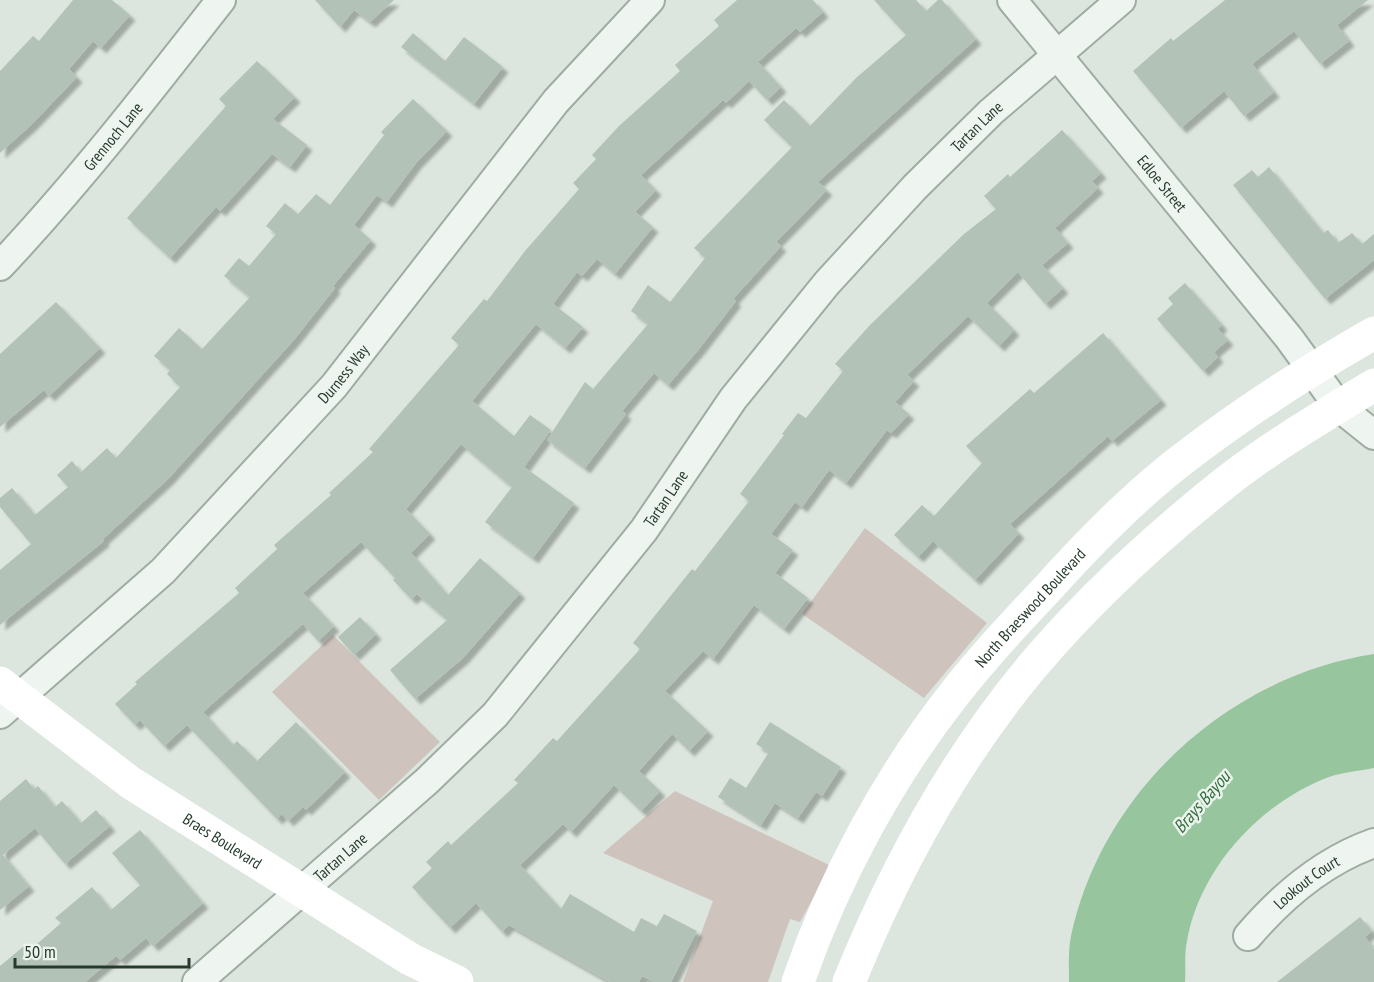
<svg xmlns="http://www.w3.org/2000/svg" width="1374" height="982" font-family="'PT Sans Narrow',sans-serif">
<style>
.green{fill:#cfc4bd}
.water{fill:#97c59d}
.building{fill:#b3c2b7;filter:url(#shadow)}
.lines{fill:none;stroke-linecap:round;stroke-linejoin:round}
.street-casing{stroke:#9eaca1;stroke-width:32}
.street{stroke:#eef4f0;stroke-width:28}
.secondary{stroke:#fff;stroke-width:33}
.labels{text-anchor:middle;stroke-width:5;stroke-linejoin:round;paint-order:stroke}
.street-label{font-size:16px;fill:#263b2c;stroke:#ebf3ed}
.water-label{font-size:18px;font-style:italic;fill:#326d3c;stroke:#ebf3ed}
</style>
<defs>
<filter id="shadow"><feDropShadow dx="5.5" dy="5.5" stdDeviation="1.5" flood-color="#0004"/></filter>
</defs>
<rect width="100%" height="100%" fill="#dce6de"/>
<path class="green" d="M 865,528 L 987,623 L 924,698 L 802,614 Z
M 333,635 L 440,742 L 379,800 L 272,692 Z
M 675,791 L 831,866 L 800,922 L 790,919 L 768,982 L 683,982 L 713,901 L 603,853 Z"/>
<path class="water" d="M 1374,654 L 1374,768 C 1360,771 1343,772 1329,777 C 1260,803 1200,868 1187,941 C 1184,954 1186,969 1185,982 L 1069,982 C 1069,967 1068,951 1071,936 C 1102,791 1229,676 1374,654 Z"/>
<path class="building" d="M 73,0 L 112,0 L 130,15 L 101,48 L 93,41 L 69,69 L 77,77 L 31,125 L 0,153 L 0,71 L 33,36 L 39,41 Z
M 315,0 L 394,0 L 370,22 L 354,10 L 340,27 Z
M 737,0 L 813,0 L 823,12 L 800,32 L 796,28 L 758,62 L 781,87 L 767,100 L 749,81 L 726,103 L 723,100 L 641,175 L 656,190 L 635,212 L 653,227 L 615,274 L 597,259 L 582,276 L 577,272 L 553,304 L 583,327 L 565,348 L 536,324 L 472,401 L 514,436 L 530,415 L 551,430 L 524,467 L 574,503 L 533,558 L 485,522 L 512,487 L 461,444 L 406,509 L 430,534 L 411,553 L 448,595 L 480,558 L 520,593 L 463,658 L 415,699 L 390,670 L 447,620 L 417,594 L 411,599 L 393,580 L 395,578 L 361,542 L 303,593 L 334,626 L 318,641 L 303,624 L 203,712 L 233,745 L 237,741 L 257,761 L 296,722 L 345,772 L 306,810 L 303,807 L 288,821 L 282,814 L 277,819 L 187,725 L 164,746 L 140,720 L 135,725 L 115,704 L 137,684 L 135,682 L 239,593 L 235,588 L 277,549 L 274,545 L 331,495 L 329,493 L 373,452 L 369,449 L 459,345 L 451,338 L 484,299 L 487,301 L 525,251 L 579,189 L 573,183 L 596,159 L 592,155 L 619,126 L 680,71 L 675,65 L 719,26 L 714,20 Z
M 874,0 L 916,0 L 926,11 L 938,0 L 942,0 L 976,39 L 818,182 L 827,190 L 776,242 L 781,246 L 733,299 L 736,301 L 699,349 L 668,385 L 654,373 L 622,411 L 626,414 L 585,468 L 547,440 L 585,382 L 593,389 L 648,324 L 631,311 L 648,285 L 670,302 L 705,258 L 694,248 L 792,147 L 764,120 L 784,100 L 810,126 L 856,78 L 906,35 Z
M 1225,0 L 1368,0 L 1337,25 L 1349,41 L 1320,64 L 1294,31 L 1252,64 L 1274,92 L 1244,116 L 1224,91 L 1181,128 L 1133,71 L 1171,38 L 1173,41 Z
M 413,33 L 445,61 L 464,37 L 503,67 L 474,104 L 401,47 Z
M 257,61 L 295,97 L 273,119 L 307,145 L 290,167 L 272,154 L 220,211 L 216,207 L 170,258 L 127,218 L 226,106 L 219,99 Z
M 413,99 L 447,131 L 416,163 L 387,202 L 377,195 L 354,225 L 371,240 L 333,286 L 335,288 L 293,341 L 168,479 L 103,539 L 104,541 L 0,625 L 0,570 L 31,544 L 0,507 L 0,498 L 12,488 L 35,515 L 68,487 L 57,475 L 72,461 L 81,472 L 107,448 L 116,458 L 180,387 L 167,374 L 170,370 L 154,356 L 179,328 L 202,349 L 250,297 L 224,276 L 239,258 L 249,266 L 276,234 L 266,226 L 285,203 L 298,214 L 316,194 L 330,205 L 384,135 L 381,132 Z
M 1062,130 L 1101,173 L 1092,181 L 1098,188 L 1055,228 L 1068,243 L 1042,265 L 1063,288 L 1045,304 L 1018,272 L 987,303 L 1014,330 L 999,346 L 968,316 L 907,375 L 914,381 L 895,402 L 909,414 L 891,433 L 887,430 L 846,483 L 829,470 L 802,507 L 795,502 L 771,534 L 793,550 L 775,573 L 808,598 L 784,629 L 754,605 L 713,659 L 703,651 L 665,691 L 708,731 L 689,751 L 672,734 L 639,771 L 660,791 L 641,811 L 614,785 L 571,832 L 563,824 L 520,865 L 561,909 L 570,894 L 634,932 L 641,918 L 657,926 L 664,914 L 697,931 L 671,982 L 654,982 L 642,976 L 639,982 L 610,982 L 509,925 L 502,932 L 476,903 L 450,928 L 412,887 L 432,868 L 426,862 L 448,841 L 451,845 L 518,783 L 514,780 L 553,738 L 557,741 L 640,649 L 633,643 L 692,569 L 695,571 L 749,501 L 740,494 L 784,435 L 782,434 L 798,413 L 806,418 L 843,371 L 835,364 L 870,325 L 964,234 L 996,209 L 984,196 L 1008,174 L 1010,177 Z
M 1269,167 L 1323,233 L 1328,230 L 1338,243 L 1352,233 L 1362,244 L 1374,234 L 1374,260 L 1325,299 L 1233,185 L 1252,170 L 1258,177 Z
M 1185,283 L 1222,325 L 1218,329 L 1228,340 L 1214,352 L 1218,357 L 1203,371 L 1157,319 L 1173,304 L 1168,298 Z
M 56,302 L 100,348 L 49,396 L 44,390 L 0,427 L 0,354 Z
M 1103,333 L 1161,400 L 1112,441 L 1108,436 L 1010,524 L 1019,533 L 975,580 L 933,541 L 918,557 L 894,535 L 922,505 L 934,516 L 982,463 L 966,446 L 1030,389 L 1034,393 Z
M 360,617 L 376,634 L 354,655 L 338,637 Z
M 770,722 L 841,767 L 822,796 L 816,792 L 798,818 L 775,803 L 761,825 L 718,797 L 730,778 L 746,788 L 769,752 L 756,744 Z
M 26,779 L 34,789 L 38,786 L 55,807 L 62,801 L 81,823 L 96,810 L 110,826 L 65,864 L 35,828 L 3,855 L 29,886 L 0,910 L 0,801 Z
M 140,830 L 203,903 L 153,946 L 146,938 L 120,960 L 116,956 L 85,982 L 0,982 L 0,966 L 24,946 L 29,951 L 61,923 L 55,918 L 92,887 L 111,910 L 140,885 L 112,853 Z
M 1360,917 L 1372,931 L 1365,937 L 1374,949 L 1374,982 L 1277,982 Z"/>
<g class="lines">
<defs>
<g id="street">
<path id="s1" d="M 1012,0 L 1289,338 L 1339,407 L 1374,435"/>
<path id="s2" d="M 0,266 C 79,182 150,91 221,0"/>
<path id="s3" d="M 0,714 L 163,571 L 334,386 L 556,101 L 650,0"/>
<path id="s4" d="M 1248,936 C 1283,895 1323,861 1374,843"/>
<path id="s5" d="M 197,982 L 427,781 L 495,715 L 644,530 L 733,399 L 827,283 L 915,187 L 991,112 L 1121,0"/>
</g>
</defs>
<use href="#street" class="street-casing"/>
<use href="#street" class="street"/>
<g class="secondary">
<path id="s6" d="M 0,683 L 131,783 L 410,959 L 457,982"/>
<path id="s7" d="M 798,982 C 833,880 888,778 955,693 C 984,656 1016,622 1048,588 C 1092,539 1139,491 1192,452 C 1250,408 1311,369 1374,333"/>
<path d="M 849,982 C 894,871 953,762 1030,669 C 1087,601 1157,537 1226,482 C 1272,446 1325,415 1374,385"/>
</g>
</g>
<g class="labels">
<g class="street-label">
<text dy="6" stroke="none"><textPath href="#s5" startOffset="1162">Tartan Lane</textPath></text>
<text dy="6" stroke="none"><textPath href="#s2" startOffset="172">Grennoch Lane</textPath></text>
<text dy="6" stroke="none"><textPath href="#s1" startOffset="237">Edloe Street</textPath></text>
<text dy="6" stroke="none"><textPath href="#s3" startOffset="484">Durness Way</textPath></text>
<text dy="6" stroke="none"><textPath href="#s5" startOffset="676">Tartan Lane</textPath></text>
<text dy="6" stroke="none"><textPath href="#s7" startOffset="444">North Braeswood Boulevard</textPath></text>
<text dy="6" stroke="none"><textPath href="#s6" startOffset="273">Braes Boulevard</textPath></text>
<text dy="6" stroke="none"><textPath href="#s5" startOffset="190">Tartan Lane</textPath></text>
<text dy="6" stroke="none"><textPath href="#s4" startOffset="80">Lookout Court</textPath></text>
</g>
<g class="water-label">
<text transform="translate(1202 802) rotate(-49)" y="6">Brays Bayou</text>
</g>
</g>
<path d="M15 958v9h174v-9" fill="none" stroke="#263b2c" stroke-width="3"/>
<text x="24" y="958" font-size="18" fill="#263b2c" stroke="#ebf3ed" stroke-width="4.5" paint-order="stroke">50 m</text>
</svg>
